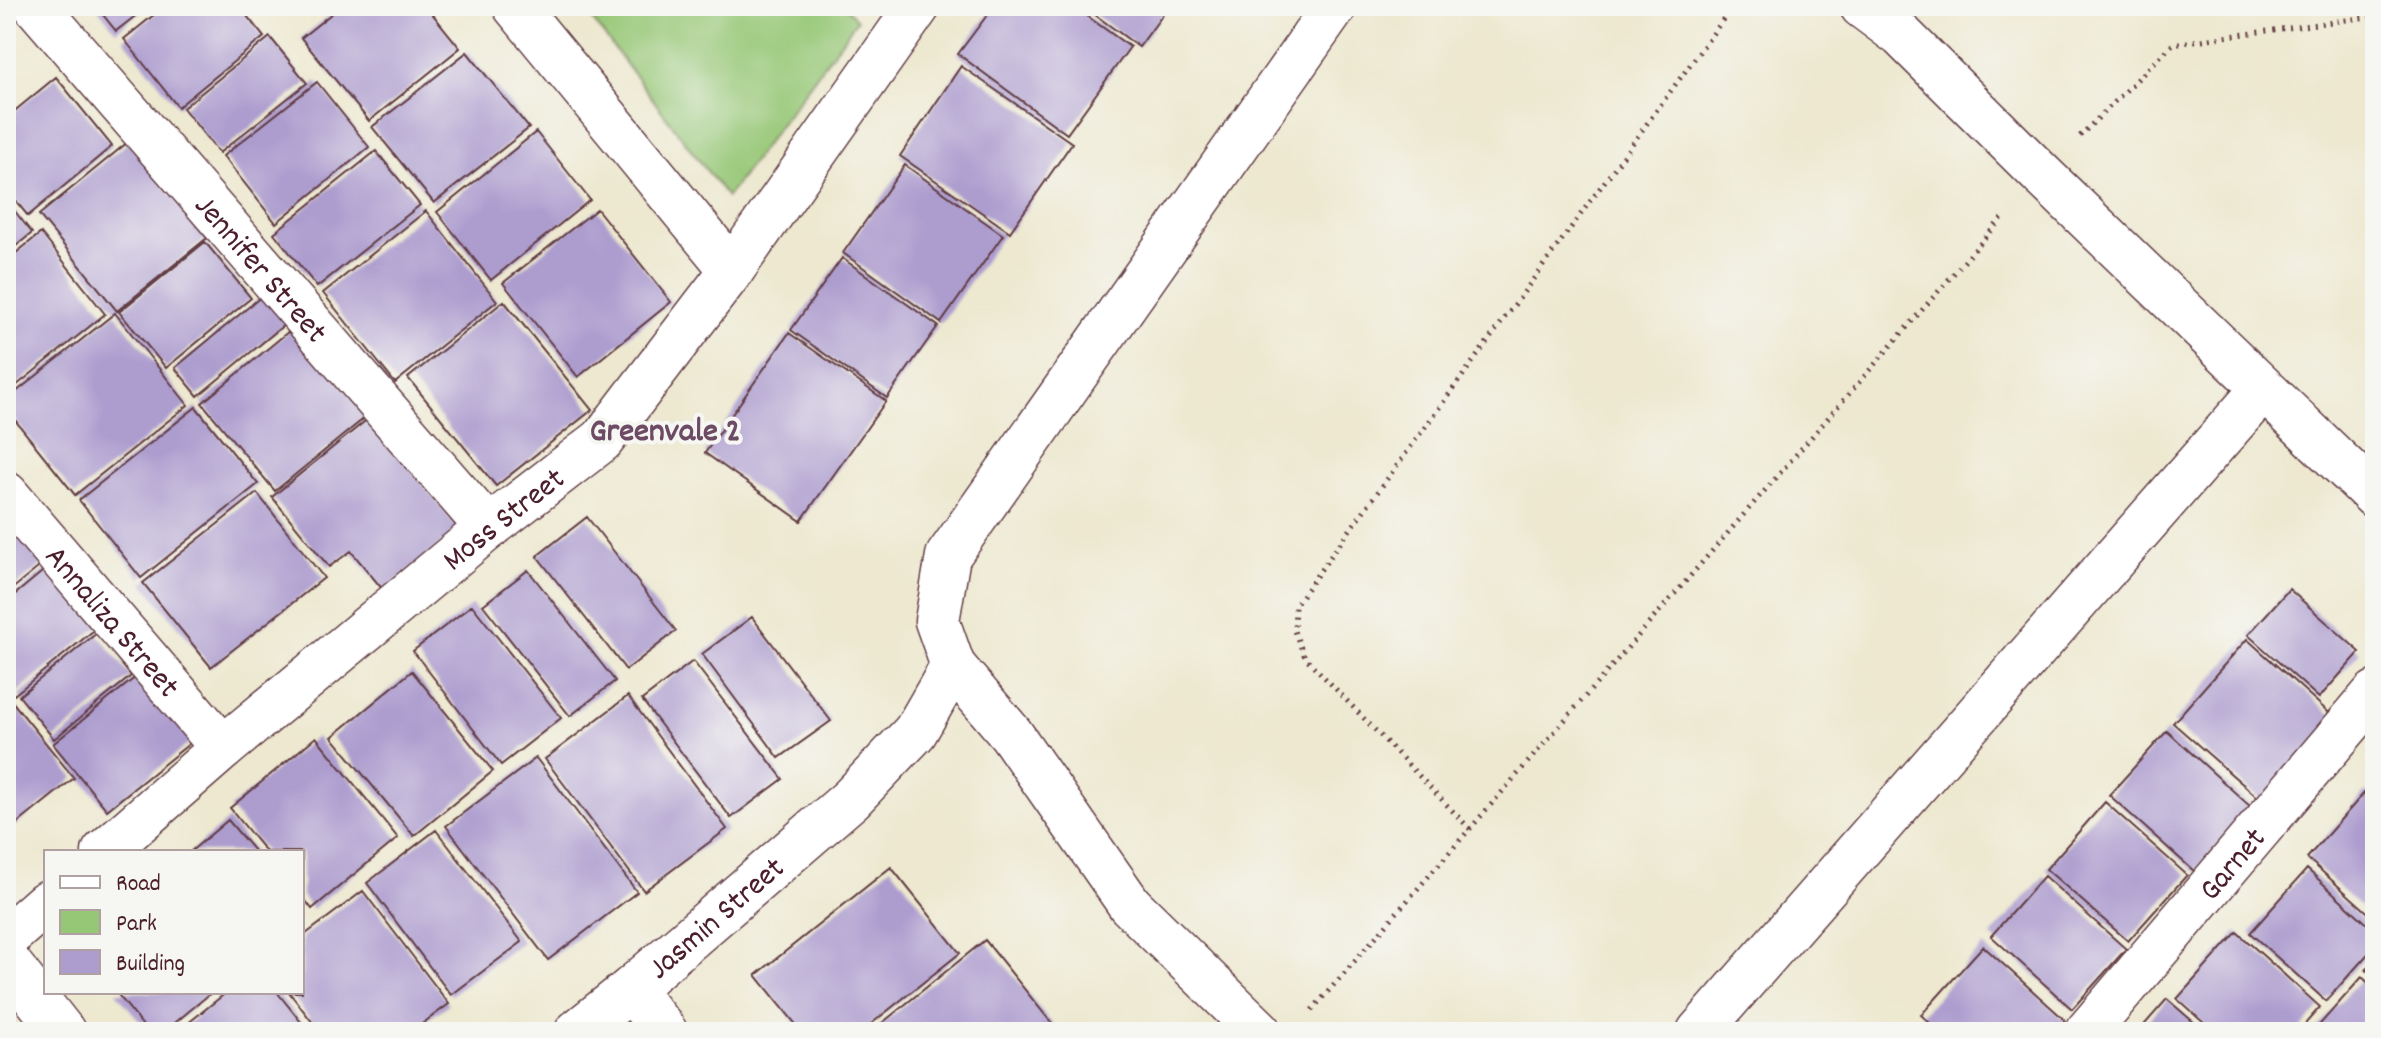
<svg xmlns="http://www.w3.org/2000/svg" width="2381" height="1038" font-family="Dekko,sans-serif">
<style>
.green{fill:#96c776;stroke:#707350;stroke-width:2}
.building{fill:#ad9dcf}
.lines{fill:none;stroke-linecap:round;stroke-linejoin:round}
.minor-casing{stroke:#623d44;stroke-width:47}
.path{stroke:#623d44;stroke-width:5;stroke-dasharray:2 6;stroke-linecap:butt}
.minor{stroke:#fff;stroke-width:44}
.labels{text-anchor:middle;stroke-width:8;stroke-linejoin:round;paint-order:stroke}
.street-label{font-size:32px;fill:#4a1f2b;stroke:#f6f6f2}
.neighbourhood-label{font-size:34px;font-weight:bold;fill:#6d4b64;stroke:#f6f6f2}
</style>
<rect width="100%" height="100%" fill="#f6f6f2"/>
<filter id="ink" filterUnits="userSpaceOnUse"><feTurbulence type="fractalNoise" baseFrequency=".0125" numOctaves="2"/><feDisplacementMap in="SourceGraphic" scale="16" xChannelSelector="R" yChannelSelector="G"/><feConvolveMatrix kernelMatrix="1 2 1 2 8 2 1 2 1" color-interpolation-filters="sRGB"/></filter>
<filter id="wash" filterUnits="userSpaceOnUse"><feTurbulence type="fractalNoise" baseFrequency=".006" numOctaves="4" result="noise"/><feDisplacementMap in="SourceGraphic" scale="32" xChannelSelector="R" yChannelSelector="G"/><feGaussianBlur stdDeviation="1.8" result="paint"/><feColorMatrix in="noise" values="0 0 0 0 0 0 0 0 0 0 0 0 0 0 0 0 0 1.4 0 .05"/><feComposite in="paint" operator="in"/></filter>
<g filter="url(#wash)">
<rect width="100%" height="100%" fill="#ede8cf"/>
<path class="green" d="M 582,6 L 845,6 L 857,20 L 727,197 Z"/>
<g id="blocks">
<path class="building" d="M 96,6 L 148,6 L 116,31 Z
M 165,6 L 239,6 L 264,37 L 178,107 L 124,39 Z
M 341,6 L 426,6 L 460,48 L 369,121 L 301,38 Z
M 994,6 L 1073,6 L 1130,47 L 1067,134 L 958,54 Z
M 1083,6 L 1169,6 L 1139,47 Z
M 270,37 L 307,83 L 219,153 L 183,108 Z
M 467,52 L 529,128 L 434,203 L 372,127 Z
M 961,66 L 1072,143 L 1010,232 L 900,156 Z
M 56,77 L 112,146 L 28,216 L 6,189 L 6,118 Z
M 317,82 L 369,147 L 276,223 L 223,156 Z
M 536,132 L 590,200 L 491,280 L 437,212 Z
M 128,142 L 207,238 L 117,311 L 39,215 Z
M 376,151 L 420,205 L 317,287 L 274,233 Z
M 905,165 L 1003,235 L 941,323 L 843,253 Z
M 6,200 L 32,233 L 6,254 Z
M 597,209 L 671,302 L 578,377 L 503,283 Z
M 426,211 L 497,301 L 395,383 L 323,293 Z
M 41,233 L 105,314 L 6,394 L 6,261 Z
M 205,242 L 251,298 L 166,368 L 119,312 Z
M 842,258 L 938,326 L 887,398 L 791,330 Z
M 268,291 L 291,319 L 198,396 L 175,368 Z
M 504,301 L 592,410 L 496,486 L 408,378 Z
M 115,313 L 188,405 L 75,495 L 6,409 L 6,400 Z
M 300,322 L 373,411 L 275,491 L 202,403 Z
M 789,333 L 886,401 L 801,521 L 705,453 Z
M 196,407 L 258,484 L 141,578 L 79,500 Z
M 369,418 L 459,529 L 384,591 L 351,551 L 329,567 L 272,497 Z
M 257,493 L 324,578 L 211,667 L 143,583 Z
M 6,503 L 54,555 L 6,594 Z
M 587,517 L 676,631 L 626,670 L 537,556 Z
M 60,557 L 109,618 L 14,695 L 6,684 L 6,602 Z
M 528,570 L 615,681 L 570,716 L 483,605 Z
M 2289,589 L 2360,652 L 2319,698 L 2248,635 Z
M 472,605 L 561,718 L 501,765 L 413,651 Z
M 752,617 L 831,721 L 779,758 L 702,654 Z
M 97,633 L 131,676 L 54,739 L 19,696 Z
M 2247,639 L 2336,719 L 2262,801 L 2173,723 Z
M 693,661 L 783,779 L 731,818 L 642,700 Z
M 412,671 L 493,771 L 414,836 L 332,737 Z
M 142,672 L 195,739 L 107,810 L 53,744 Z
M 6,694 L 74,778 L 6,833 Z
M 628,696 L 727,829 L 644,891 L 545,759 Z
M 2167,731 L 2252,808 L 2195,872 L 2109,795 Z
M 316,737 L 398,838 L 312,909 L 302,896 L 302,852 L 266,852 L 230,808 Z
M 536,758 L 637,892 L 548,960 L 446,826 Z
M 2365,792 L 2375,801 L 2375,919 L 2307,858 Z
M 2105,802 L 2187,875 L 2128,941 L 2046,869 Z
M 228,820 L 255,852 L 190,852 Z
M 436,830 L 522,942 L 451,995 L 367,883 Z
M 891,867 L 960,953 L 861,1032 L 802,1032 L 756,975 Z
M 2307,869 L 2375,931 L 2375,946 L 2326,1001 L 2250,933 Z
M 2044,876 L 2126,949 L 2072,1009 L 1991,936 Z
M 363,891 L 449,1004 L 411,1032 L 320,1032 L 289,992 L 302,992 L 302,937 Z
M 2237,932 L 2320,1007 L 2298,1032 L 2214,1032 L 2177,999 Z
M 985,940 L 1054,1026 L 1047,1032 L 871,1032 Z
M 1983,946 L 2065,1020 L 2054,1032 L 1940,1032 L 1921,1015 Z
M 2375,960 L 2375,977 L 2366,970 Z
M 2362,977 L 2375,989 L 2375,1032 L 2313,1032 Z
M 116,992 L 212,992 L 164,1032 L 148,1032 Z
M 227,992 L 277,992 L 309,1032 L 177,1032 Z
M 2167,999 L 2205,1032 L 2138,1032 Z
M 36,1017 L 48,1032 L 18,1032 Z
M 1916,1023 L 1926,1032 L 1908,1032 Z"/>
</g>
</g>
<g filter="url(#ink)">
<use href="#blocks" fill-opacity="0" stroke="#623d44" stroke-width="2"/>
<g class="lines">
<defs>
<g id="minor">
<path id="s1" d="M 36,6 L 488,528"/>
<path d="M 515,6 L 732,270"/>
<path d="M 1862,6 L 1901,35 L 2041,174 L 2375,496"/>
<path id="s2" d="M 6,494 L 223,748"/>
<path d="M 953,666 L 1011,734 L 1130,905 L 1260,1032"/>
<path id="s3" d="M 104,852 L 223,748 L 488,528 L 602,440 L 732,270 L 918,6"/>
<path d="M 6,938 L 46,903"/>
<path d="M 6,960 L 63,1032"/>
<path d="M 631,989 L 665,1032"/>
<path id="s4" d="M 577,1032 L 631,989 L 851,799 L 915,732 L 953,666 L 937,621 L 948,556 L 1335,6"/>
<path d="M 1699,1032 L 2263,389"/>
<path id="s5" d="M 2087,1032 L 2375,693"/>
</g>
</defs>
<use href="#minor" class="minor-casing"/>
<path class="path" d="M 2080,136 L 2173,44 L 2375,16
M 1470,829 L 1305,657 L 1294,631 L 1295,605 L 1733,6
M 1312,1010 L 2004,216"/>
<use href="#minor" class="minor"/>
</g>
</g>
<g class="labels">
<g class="street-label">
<text dy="11" stroke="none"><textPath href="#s1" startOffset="346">Jennifer Street</textPath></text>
<text dy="11" stroke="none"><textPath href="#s3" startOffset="520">Moss Street</textPath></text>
<text dy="11" stroke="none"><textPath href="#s2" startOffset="166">Annaliza Street</textPath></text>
<text dy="11" stroke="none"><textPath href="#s5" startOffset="222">Garnet</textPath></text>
<text dy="11" stroke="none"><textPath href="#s4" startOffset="180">Jasmin Street</textPath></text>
</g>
<g class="neighbourhood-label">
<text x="665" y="440">Greenvale 2</text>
</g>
</g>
<rect width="2381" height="1038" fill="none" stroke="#f6f6f2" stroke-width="32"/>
<rect x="44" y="850" width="260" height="144" fill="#f6f6f2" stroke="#b1a0a2" stroke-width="2"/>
<rect x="60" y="876" width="40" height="12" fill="#ffffff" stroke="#b1a0a2" stroke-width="2"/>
<text x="116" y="890" font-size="24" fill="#4a1f2b">Road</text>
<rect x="60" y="910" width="40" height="24" fill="#96c776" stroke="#b1a0a2" stroke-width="2"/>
<text x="116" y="930" font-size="24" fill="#4a1f2b">Park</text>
<rect x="60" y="950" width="40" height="24" fill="#ad9dcf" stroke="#b1a0a2" stroke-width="2"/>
<text x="116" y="970" font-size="24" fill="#4a1f2b">Building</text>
</svg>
